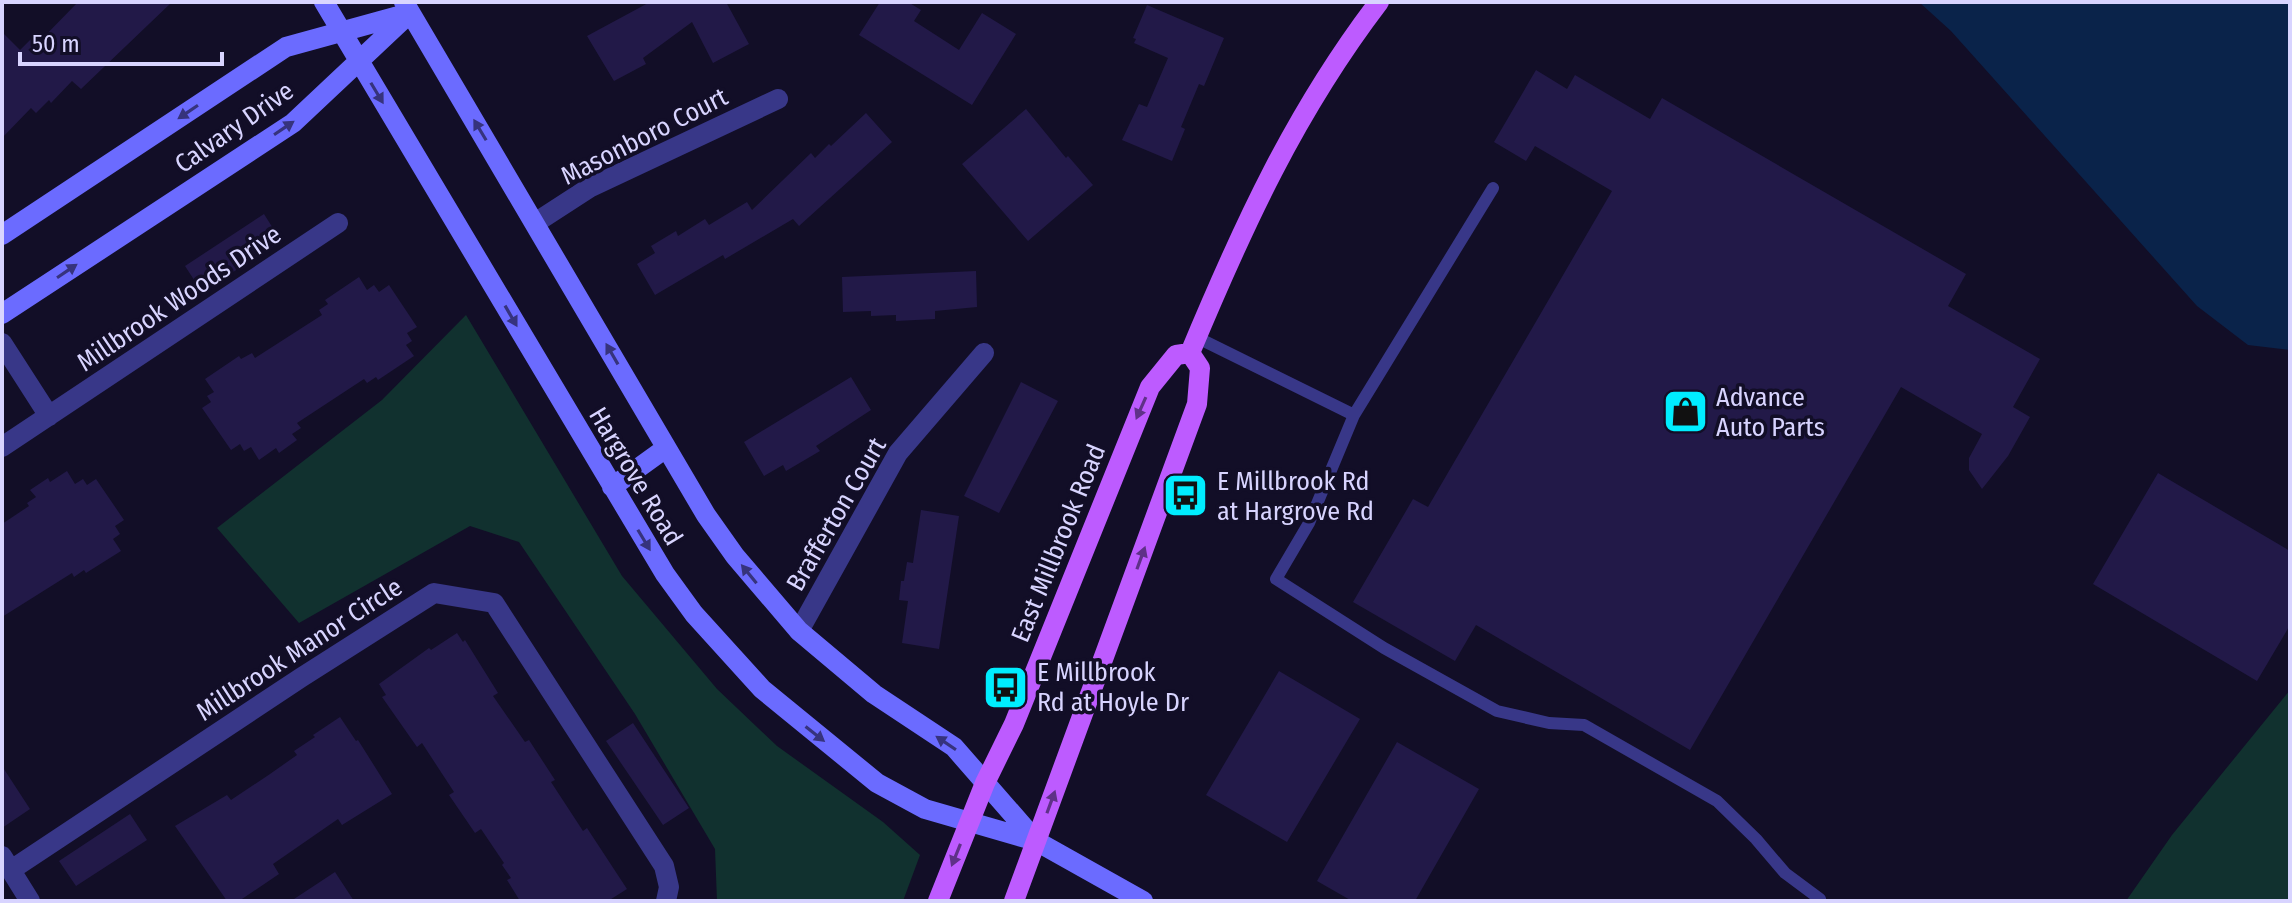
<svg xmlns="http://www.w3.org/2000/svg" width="2292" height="903" font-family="'Fira Sans Condensed',sans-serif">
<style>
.green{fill:#11312f}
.water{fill:#0a234a}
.building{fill:#221948}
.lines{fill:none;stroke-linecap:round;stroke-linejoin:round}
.lane{stroke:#383788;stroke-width:12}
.street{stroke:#383788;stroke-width:20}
.secondary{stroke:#6b6bff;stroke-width:20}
.primary{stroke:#bd5bff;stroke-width:20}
.oneway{fill:#36337d}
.oneway2{fill:#5f3188}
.labels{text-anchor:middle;stroke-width:7;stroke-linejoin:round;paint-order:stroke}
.street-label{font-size:26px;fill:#d8d4ff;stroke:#120e27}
.poi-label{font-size:26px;fill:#d8d4ff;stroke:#120e27;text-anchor:start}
</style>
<rect width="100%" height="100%" fill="#120e27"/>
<path class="green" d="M 466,315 L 622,576 L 717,689 L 777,746 L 883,822 L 920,855 L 903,901 L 717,901 L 715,849 L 635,714 L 519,542 L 470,526 L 299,623 L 217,528 L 382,400 Z
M 2290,690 L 2290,901 L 2126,901 L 2172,835 Z"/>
<path class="water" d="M 1919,2 L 2290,2 L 2290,350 L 2248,345 L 2197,306 L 1951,31 Z"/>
<path class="building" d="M 78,2 L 172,2 L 81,89 L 72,81 L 51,103 L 49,100 L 36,113 L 31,108 L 2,138 L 2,32 L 20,50 L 32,38 L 38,43 Z
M 650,2 L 726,2 L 749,44 L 713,63 L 692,22 L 643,58 L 646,64 L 614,81 L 587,36 Z
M 880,2 L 908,2 L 921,10 L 914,21 L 959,50 L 982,13 L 1016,34 L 972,105 L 859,35 Z
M 1147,5 L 1224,38 L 1204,86 L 1199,84 L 1181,127 L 1185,129 L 1172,161 L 1122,140 L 1139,104 L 1147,107 L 1168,58 L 1134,43 L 1136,39 L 1133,38 Z
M 1536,70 L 1567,89 L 1575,75 L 1650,119 L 1662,98 L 1966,274 L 1948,306 L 2040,359 L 2013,407 L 2030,417 L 2008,456 L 1982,489 L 1969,470 L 1969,458 L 1982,434 L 1901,387 L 1690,750 L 1476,625 L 1455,661 L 1353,602 L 1413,499 L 1428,507 L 1612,191 L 1535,146 L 1526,161 L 1494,142 Z
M 1026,109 L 1066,158 L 1068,156 L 1093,185 L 1028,241 L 962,164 Z
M 866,113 L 892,142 L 799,226 L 793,219 L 725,259 L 723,255 L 655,295 L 637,264 L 655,253 L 651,246 L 676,231 L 678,236 L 705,219 L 709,225 L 747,202 L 752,210 L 811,153 L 815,158 L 829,144 L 831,146 Z
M 264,214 L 281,241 L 202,292 L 185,266 Z
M 976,271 L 977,307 L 935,311 L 935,319 L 896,321 L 896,315 L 871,316 L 871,311 L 843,312 L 842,277 Z
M 359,277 L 367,290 L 374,285 L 379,292 L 389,285 L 417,327 L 407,333 L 412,341 L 406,345 L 414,356 L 378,380 L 376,377 L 367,383 L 364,379 L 297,423 L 301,428 L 292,434 L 297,440 L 279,453 L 276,448 L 259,460 L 251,447 L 244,451 L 240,444 L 231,450 L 202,408 L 211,402 L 207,396 L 214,392 L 205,379 L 239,356 L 241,359 L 252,353 L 255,358 L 322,315 L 319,310 L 328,304 L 325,300 Z
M 851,377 L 871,410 L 816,446 L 820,451 L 786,471 L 783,465 L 764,476 L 744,442 Z
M 1021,382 L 1058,401 L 999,513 L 964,496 Z
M 67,471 L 75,484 L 83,479 L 87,485 L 96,479 L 124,520 L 115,526 L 120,534 L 113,539 L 121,551 L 86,573 L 84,570 L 74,577 L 72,573 L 2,617 L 2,524 L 29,506 L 27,503 L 36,497 L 30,490 L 48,478 L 50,482 Z
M 2158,473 L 2290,551 L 2290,625 L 2257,681 L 2093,584 Z
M 921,510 L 959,516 L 939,649 L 902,643 L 908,601 L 899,600 L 901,581 L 904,581 L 907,562 L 913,563 Z
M 457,633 L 463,642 L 465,640 L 498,693 L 493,696 L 525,742 L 529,740 L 555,780 L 551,782 L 583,831 L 587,828 L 627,889 L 608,901 L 520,901 L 507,880 L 511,878 L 502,865 L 504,863 L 481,829 L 475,833 L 449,795 L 454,792 L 422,743 L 417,747 L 382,697 L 386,695 L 379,684 L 429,648 L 431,650 Z
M 1279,671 L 1360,719 L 1287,842 L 1206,795 Z
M 340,717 L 356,741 L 358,740 L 392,794 L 342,825 L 338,819 L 273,864 L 279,874 L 239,901 L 227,901 L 175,826 L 227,795 L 231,800 L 270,774 L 297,755 L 294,751 L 315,737 L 313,735 Z
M 633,723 L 689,808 L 663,825 L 606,741 Z
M 1397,742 L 1479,789 L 1415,901 L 1352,901 L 1317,881 Z
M 2,766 L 30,809 L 2,828 Z
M 130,814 L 147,840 L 76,886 L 59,861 Z
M 335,872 L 354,901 L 291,901 Z"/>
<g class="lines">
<path class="lane" d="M 1196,337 L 1354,415 L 1309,523 L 1276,579 L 1384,648 L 1497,711 L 1549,723 L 1584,725 L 1717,801 L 1756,839 L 1785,873 L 1820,899
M 1354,415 L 1493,188"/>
<path class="street" d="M 535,223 L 589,188 L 778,99
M 2,343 L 49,416
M 2,447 L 338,223
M 799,631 L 898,453 L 984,353
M 2,856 L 30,901
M 11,870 L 302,677 L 434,593 L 494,603 L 664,866 L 669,887 L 666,901"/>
<path class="secondary" d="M 324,2 L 665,574 L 694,614 L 762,689 L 877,783 L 925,809 L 1036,841 L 1143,901
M 404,2 L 706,515 L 735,556 L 799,631 L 874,694 L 954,747 L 1036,841
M 2,235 L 286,47 L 406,14
M 2,314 L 293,123 L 410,13
M 612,487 L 666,448"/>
<path class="primary" d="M 1190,353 C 1243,226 1295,112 1379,2
M 938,901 L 985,783 L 1014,724 L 1150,387 L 1176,355 L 1190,353
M 1014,901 L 1197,404 L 1200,368 L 1190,353"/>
</g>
<defs><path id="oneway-solid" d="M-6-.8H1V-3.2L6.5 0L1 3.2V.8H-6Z" transform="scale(2)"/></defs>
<g class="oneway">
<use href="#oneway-solid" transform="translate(377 93) rotate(59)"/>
<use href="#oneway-solid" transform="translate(188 112) rotate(146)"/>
<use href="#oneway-solid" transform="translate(284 128) rotate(-34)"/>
<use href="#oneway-solid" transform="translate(480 130) rotate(-121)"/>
<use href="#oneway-solid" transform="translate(67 271) rotate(-34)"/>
<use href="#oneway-solid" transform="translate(511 316) rotate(60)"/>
<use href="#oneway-solid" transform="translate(612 354) rotate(-120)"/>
<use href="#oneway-solid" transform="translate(644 540) rotate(59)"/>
<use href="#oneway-solid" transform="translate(749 574) rotate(-129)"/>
<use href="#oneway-solid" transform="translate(815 734) rotate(38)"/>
<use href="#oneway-solid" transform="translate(946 743) rotate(-146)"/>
</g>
<g class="oneway2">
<use href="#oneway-solid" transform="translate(1141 408) rotate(114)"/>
<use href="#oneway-solid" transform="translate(1141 558) rotate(-70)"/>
<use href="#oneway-solid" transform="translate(1051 802) rotate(-70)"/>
<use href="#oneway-solid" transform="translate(956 855) rotate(112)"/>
</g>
<defs>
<symbol id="shop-square" viewBox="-11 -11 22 22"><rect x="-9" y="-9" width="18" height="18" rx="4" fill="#00edff" stroke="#120e27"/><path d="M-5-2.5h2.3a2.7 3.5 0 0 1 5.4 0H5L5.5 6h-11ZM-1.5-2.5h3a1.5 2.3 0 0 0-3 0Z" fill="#111"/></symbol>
<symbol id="bus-square" viewBox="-11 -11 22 22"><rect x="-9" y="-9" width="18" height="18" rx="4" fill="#00edff" stroke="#120e27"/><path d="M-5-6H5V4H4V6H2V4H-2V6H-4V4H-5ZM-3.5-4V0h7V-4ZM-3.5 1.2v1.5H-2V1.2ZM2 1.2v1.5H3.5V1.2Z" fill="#111"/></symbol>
</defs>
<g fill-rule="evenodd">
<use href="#shop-square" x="1660" y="386" width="51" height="51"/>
<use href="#bus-square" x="1160" y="470" width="51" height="51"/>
<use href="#bus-square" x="980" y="662" width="51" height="51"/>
</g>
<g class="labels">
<g class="street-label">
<text transform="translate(234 127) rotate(-35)" y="9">Calvary Drive</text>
<text transform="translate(644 136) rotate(-27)" y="9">Masonboro Court</text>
<text transform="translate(179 298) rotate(-34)" y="9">Millbrook Woods Drive</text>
<text transform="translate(636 476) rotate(59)" y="9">Hargrove Road</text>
<text transform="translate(836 514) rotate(-60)" y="9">Brafferton Court</text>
<text transform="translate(1058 543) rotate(-68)" y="9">East Millbrook Road</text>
<text transform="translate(299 649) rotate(-33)" y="9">Millbrook Manor Circle</text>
</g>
<g class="poi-label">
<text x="1716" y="406">Advance<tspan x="1716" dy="30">Auto Parts</tspan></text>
<text x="1217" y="490">E Millbrook Rd<tspan x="1217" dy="30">at Hargrove Rd</tspan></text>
<text x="1037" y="681">E Millbrook<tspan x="1037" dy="30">Rd at Hoyle Dr</tspan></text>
</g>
</g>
<rect width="2292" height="903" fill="none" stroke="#d8d4ff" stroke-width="8"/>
<path d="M20 52v12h202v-12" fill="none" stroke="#d8d4ff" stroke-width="4"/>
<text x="32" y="52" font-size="24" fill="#d8d4ff" stroke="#120e27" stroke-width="6" paint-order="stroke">50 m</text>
</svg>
